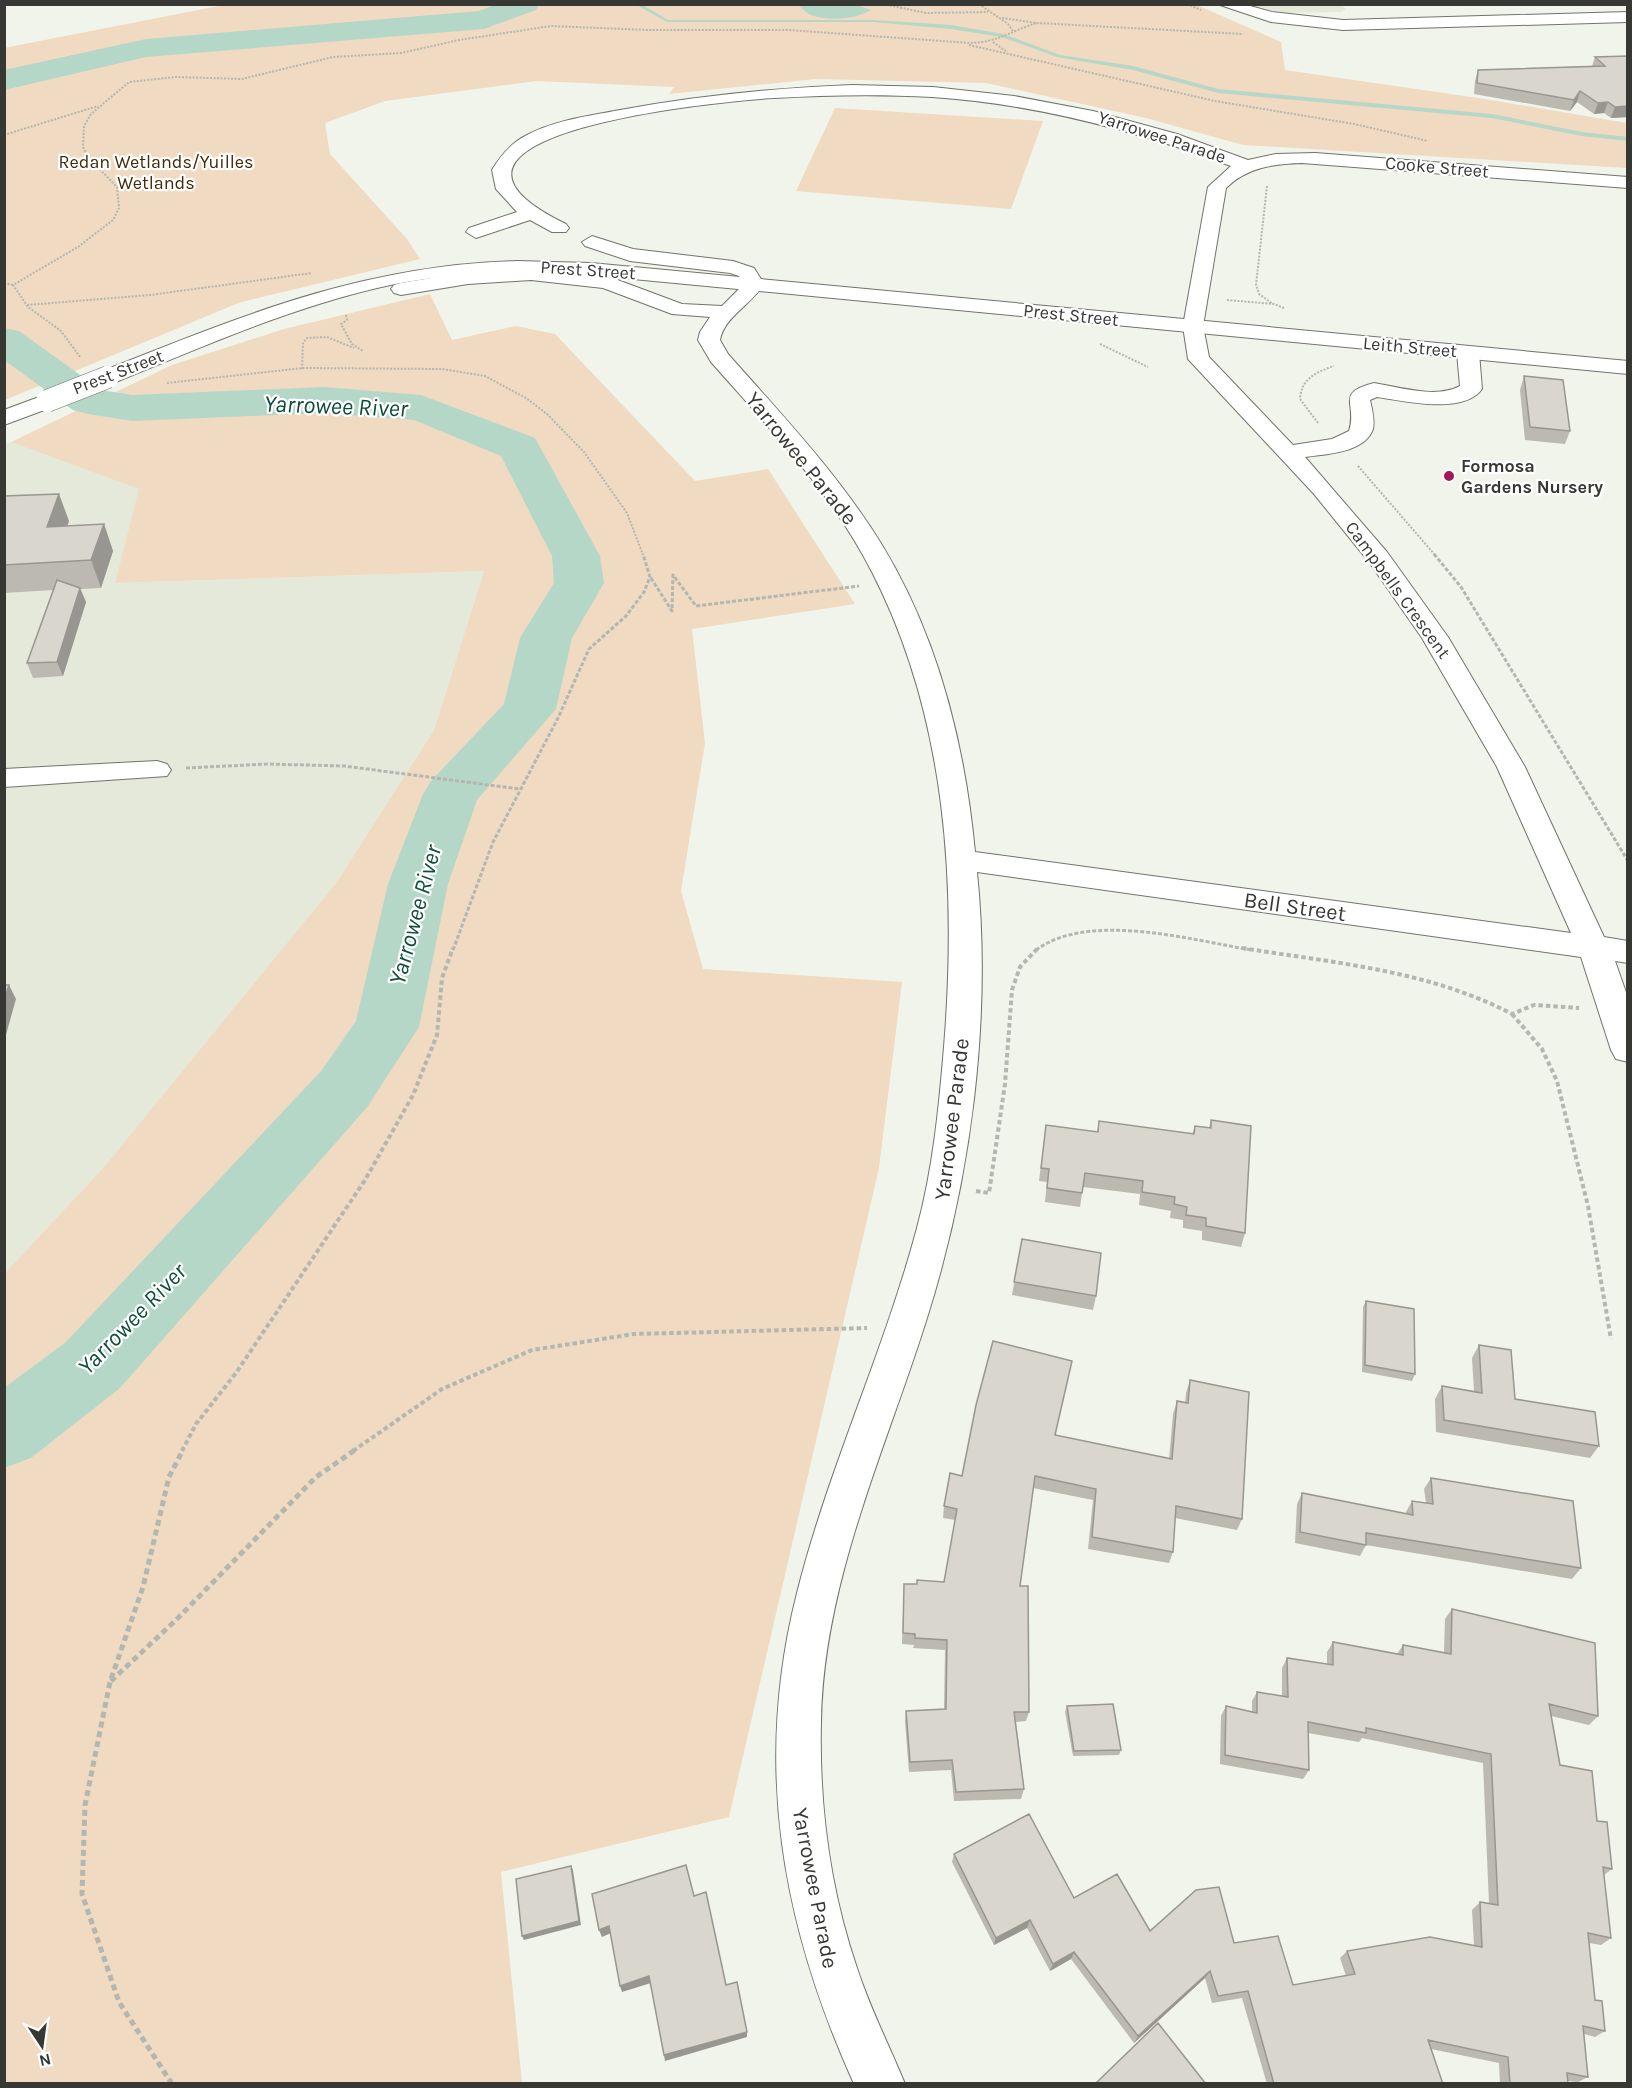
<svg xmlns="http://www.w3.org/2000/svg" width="1632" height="2088" font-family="Karla,sans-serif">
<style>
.built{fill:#e5e9d9}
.green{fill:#f0dac1}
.water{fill:#b5d7c8}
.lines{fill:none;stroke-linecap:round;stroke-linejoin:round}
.stream{fill:#b5d7c8;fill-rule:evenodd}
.river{fill:#b5d7c8;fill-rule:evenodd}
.minor-casing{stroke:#71746b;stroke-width:2}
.major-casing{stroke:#71746b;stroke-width:2}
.path-far3{stroke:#b4b7af;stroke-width:2;stroke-dasharray:2 1.5;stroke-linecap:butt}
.path-far2{stroke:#b4b7af;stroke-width:3;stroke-dasharray:4 2;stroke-linecap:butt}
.path-far1{stroke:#b4b7af;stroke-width:4;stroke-dasharray:4.5 3;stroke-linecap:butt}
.path{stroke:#b4b7af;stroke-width:5;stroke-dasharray:6 4;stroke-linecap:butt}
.minor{fill:#fff;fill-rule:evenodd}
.major{fill:#fff;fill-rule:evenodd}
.major-bridge-casing{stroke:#71746b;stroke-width:23;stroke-linecap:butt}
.major-bridge{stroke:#fff;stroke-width:22}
.wall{fill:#bbb9b0}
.shaded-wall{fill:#989690}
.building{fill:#d9d7cd;stroke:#989690;stroke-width:1.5}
.poi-dot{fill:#a61759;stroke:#fff;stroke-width:2}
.labels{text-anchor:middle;stroke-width:4.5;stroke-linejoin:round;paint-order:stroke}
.far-street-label{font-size:18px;fill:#373834;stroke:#fff}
.far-park-label{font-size:18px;fill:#412a09;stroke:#fff}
.far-poi-label{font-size:18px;font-weight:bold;fill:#373834;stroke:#fff;text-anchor:start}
.street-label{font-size:22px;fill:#373834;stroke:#fff}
.water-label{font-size:24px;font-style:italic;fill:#0e4e3a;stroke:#fff}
</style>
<rect width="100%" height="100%" fill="#f1f4ea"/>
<path class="built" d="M 1341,5 L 1346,9 L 1341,12 L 1285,13 L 1248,5 Z
M 11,442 L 140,489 L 115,583 L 484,571 L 434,730 L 336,883 L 103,1168 L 5,1273 L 5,444 Z"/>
<path class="green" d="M 229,4 L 1197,5 L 1281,42 L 1285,70 L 1485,99 L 1627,123 L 1627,168 L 1243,145 L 1146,118 L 986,83 L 816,79 L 669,94 L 674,87 L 537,81 L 385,101 L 325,123 L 330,154 L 407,239 L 420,259 L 241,302 L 5,400 L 4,48 Z
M 835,108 L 1043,121 L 1011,209 L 796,191 Z
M 430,294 L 452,340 L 516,326 L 555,334 L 695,481 L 768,469 L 855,604 L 692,629 L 705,743 L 681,891 L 703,969 L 902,982 L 879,1168 L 729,1817 L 501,1872 L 522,2083 L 5,2083 L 5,1273 L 103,1168 L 336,883 L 434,730 L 484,571 L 115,583 L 139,489 L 11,442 L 172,365 L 284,329 Z"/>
<path class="water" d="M 798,5 L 856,5 L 871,10 C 856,19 831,21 814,16 C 809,15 803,9 798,5 Z"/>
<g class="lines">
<path class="stream" d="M 635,4 L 641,4 L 668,20 L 874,20 L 951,25 L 1003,34 L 1060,55 L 1133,66 L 1218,89 L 1492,114 L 1582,132 L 1628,137 L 1628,141 L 1582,136 L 1492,118 L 1218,93 L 1133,70 L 1057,57 L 1002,37 L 951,29 L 874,22 L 667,22 Z"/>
<path class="river" d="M 497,4 L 540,4 L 536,10 L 484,29 L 146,57 L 4,90 L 4,70 L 146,39 L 479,11 Z
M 4,328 L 19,331 L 101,390 L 132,395 L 324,387 L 421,395 L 535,438 L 600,556 L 604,583 L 572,638 L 556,709 L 477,800 L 448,884 L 419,1027 L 368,1106 L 120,1388 L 31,1458 L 4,1468 L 4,1388 L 66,1342 L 322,1070 L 356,1021 L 388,884 L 423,794 L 431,781 L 504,704 L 520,638 L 554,583 L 552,556 L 501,456 L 414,420 L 324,413 L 132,421 L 88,414 L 73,410 L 4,360 Z"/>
<defs>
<path id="minor" d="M 1217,4 L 1243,4 L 1272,12 L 1343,20 L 1628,12 L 1628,22 L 1343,30 L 1271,22 Z
M 852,85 L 933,87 L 1014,96 L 1093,111 L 1177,134 L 1248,160 L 1276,154 L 1315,153 L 1628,177 L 1628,188 L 1302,163 C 1274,164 1247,167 1226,188 L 1203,326 L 1209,357 L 1293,445 L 1332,439 L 1349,431 C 1358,404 1334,393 1374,383 C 1399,387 1436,399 1460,386 L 1457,353 L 1460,348 L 1476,348 L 1479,353 L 1482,389 C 1464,415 1403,401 1377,397 L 1370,400 C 1372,409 1375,420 1373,429 C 1365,453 1326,454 1305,457 L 1387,552 L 1448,637 L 1525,767 L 1604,937 L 1628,941 L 1628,963 L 1615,961 L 1628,998 L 1628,1062 L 1616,1059 L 1611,1050 L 1581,957 L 977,872 C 992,1018 971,1179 927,1318 C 886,1449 823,1582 821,1722 C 819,1805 830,1889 857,1968 C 870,2008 889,2045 905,2084 L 854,2084 C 782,1924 753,1766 797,1593 C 828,1469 884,1352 917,1228 C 933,1169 939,1107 944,1047 C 957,886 947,718 872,572 C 832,493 769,428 711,362 L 698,340 L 700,332 L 710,317 L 672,314 L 603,288 L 531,280 L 468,284 L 401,295 L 394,293 L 391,289 L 394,285 L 401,283 L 468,272 L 531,268 L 607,276 L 682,304 L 722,306 L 744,284 L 739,276 L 730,273 L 630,261 L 585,246 L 582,242 L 592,236 L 633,249 L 733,261 L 754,268 L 764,284 C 752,304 724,317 720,340 L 728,354 C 782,415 839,475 882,545 C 938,637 965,745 975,852 L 1571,933 L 1497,767 L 1422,638 L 1369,562 L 1314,494 L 1188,359 L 1183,326 L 1208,187 L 1231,166 C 1134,130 1036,104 932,97 C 879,94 826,95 774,98 C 720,101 381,134 566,224 L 569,228 L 566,232 L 552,232 L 530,220 L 476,238 L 466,232 L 469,228 L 517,212 L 496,189 L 492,170 C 501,155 511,143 527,135 C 555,120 589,116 620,110 C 697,96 773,88 852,85 Z
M 157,761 L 167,764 L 171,770 L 167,776 L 4,787 L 4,769 Z"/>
<path id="major" d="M 517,261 L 591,263 L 1628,361 L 1628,374 L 591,275 C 526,272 460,271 395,284 C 299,304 207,345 116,382 L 100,382 L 97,377 L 100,372 C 242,316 362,265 517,261 Z
M 47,394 L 55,396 L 58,401 L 55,406 L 4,425 L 4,410 Z"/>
</defs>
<use href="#minor" class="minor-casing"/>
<use href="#major" class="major-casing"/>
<path class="path-far3" d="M 883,4 L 926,13 L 988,12
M 979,4 L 1008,24 L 1013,31
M 1187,4 L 1201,10
M 1002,18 L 1037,23 L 1243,34
M 993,42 L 1007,52
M 969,45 L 1215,101 L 1354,124 L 1428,141
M 4,135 L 98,106
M 1267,186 L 1256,285 L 1259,294 L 1273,304
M 4,283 L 13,285
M 1227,300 L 1274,304 L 1284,308
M 27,305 L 150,295 L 312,273
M 346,315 L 347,320 L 341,324 L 352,344 L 363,351
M 1100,344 L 1148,367
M 80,357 L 61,331 L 28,307 L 13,285 L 78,247 L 113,220 L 119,208 L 117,187 L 88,157 L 83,147 L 84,126 L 91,114 L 129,82 L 176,77 L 242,79 L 333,57 L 401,53 L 459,40 L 551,26 L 648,30 L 788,30 L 970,43 C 1000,42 1010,31 1037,23
M 302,369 L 303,343 L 307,338 L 327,337 L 354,348
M 167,383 L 303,368 L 442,369 L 485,376 L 526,398 L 547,414 L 584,452 L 627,513 L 643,555
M 1318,423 L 1300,399 C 1301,379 1316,372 1334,366
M 1358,466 L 1435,555"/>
<path class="path-far2" d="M 1434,554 L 1461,587 L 1628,861
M 651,578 L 672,611 L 673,575 L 696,606 L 859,586
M 186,768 L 267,764 L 344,766 L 520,789
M 453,950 L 493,842 L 558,718 L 589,649 L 626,616 L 644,592 L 650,577 L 643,554
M 1036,950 C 1089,911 1191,940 1252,950"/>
<path class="path-far1" d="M 1242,948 C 1334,963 1428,970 1512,1014 L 1534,1005 L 1579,1008
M 1512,1014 L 1542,1049 L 1557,1081 L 1588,1206 L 1611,1339
M 976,1191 L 989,1193 L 1005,1084 L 1012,990 L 1020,967 L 1038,948
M 182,1451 L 196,1424 L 236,1373 L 365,1180 L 413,1095 L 437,1035 L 442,978 L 453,948
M 353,1451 L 442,1389 L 532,1350 L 634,1334 L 867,1328"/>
<path class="path" d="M 111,1681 L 176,1620 L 316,1477 L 355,1450
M 172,2084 L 119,2002 L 82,1894 L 85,1805 L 110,1682 L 143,1587 L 169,1477 L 183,1450"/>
<use href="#minor" class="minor"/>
<use href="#major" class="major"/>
<defs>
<path id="major-bridge" d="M 47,401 L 108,377"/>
</defs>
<use href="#major-bridge" class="major-bridge-casing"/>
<use href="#major-bridge" class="major-bridge"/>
</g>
<path class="wall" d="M 1628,56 L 1628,117 L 1611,118 L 1604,113 L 1594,114 L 1577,102 L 1570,111 L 1474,94 L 1475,81 L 1478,70 L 1592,66 L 1595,57 Z
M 1524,376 L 1570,431 L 1565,444 L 1525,440 L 1520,390 Z
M 4,496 L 69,521 L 67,526 L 104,524 L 113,551 L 101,588 L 80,589 L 86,602 L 63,676 L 33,678 L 27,663 L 53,590 L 4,593 Z
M 1211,1120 L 1245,1233 L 1241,1247 L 1202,1240 L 1202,1231 L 1183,1228 L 1183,1220 L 1170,1218 L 1171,1211 L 1139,1205 L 1140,1194 L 1083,1187 L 1080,1207 L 1045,1202 L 1047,1182 L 1039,1181 L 1046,1125 L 1097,1132 L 1099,1121 L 1192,1134 L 1195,1126 L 1209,1128 Z
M 1022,1239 L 1096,1296 L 1093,1310 L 1012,1295 Z
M 1366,1301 L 1415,1374 L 1412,1381 L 1362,1372 L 1363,1307 Z
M 1479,1345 L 1515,1399 L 1599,1446 L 1590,1458 L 1436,1432 L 1435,1399 L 1442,1386 L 1474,1391 L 1472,1358 Z
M 1190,1380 L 1242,1519 L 1237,1530 L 1175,1518 L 1173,1552 L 1169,1563 L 1088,1549 L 1093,1500 L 1033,1488 L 1020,1586 L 1029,1712 L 1026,1721 L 1016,1722 L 1024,1789 L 1021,1799 L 954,1801 L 951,1770 L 909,1772 L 905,1721 L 906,1711 L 944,1709 L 945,1650 L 913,1648 L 914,1645 L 902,1644 L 904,1584 L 916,1584 L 944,1582 L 955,1520 L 943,1518 L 944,1506 L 962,1476 L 1055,1435 L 1169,1459 L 1173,1414 L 1177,1401 L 1185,1403 L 1186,1393 Z
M 1431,1478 L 1581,1568 L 1572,1579 L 1366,1545 L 1360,1556 L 1295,1543 L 1297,1504 L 1302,1493 L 1406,1514 L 1406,1512 L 1412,1501 L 1426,1503 L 1424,1489 Z
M 1452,1609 L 1598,1716 L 1589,1725 L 1551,1716 L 1560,1765 L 1597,1821 L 1612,1869 L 1604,1875 L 1611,1938 L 1601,1945 L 1589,1943 L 1595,2000 L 1605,2031 L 1595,2037 L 1584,2034 L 1588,2077 L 1578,2082 L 1568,2081 L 1568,2084 L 1500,2084 L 1499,2063 L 1431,2049 L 1443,2084 L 1267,2084 L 1242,1998 L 1212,2003 L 1205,1978 L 1134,2043 L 1071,1959 L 1050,1971 L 1027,1928 L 994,1945 L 952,1862 L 954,1854 L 1074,1898 L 1150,1931 L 1234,1943 L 1293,1985 L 1346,1976 L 1340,1958 L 1347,1951 L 1474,1945 L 1472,1910 L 1480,1902 L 1489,1904 L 1483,1763 L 1362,1738 L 1359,1742 L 1308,1733 L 1309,1770 L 1303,1779 L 1220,1764 L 1221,1716 L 1226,1706 L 1252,1712 L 1252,1701 L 1257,1692 L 1282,1696 L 1282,1668 L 1287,1658 L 1327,1664 L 1327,1652 L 1333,1642 L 1397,1654 L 1403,1645 L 1444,1653 L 1445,1619 Z
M 1067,1706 L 1121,1750 L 1119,1755 L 1073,1756 L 1065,1712 Z"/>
<path class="shaded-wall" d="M 1580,91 L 1577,102 L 1570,111 L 1574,100 Z
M 1608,102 L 1604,113 L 1594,114 L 1598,103 Z
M 1628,106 L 1628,117 L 1611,118 L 1615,107 Z
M 59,494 L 69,521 L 57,554 L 47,527 Z
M 104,524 L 113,551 L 101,588 L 91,560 Z
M 80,588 L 86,602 L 63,676 L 57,662 Z
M 9,985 L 16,999 L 4,1042 L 4,1000 Z
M 571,1866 L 573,1870 L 581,1925 L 524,1940 L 522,1936 Z
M 1030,1920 L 1027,1928 L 994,1945 L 996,1938 Z
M 609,1926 L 611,1933 L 602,1937 L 599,1930 Z
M 1074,1952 L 1071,1959 L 1050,1971 L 1053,1964 Z
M 1210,1971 L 1205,1978 L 1134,2043 L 1138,2036 Z
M 649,1976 L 651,1983 L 622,1992 L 620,1986 Z
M 747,2032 L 747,2037 L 665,2061 L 664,2055 Z"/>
<path class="building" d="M 1628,56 L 1628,106 L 1615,107 L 1608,102 L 1598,103 L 1580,91 L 1574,100 L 1477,83 L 1478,70 L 1605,66 L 1595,57 Z
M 1524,376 L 1563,380 L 1570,431 L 1530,427 Z
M 59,494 L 47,527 L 104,524 L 91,560 L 4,565 L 4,496 Z
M 57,580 L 80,588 L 57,662 L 27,663 Z
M 4,985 L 9,985 L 4,1000 Z
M 1211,1120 L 1251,1126 L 1245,1233 L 1206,1226 L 1206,1218 L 1186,1215 L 1187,1207 L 1174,1204 L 1175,1197 L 1142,1192 L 1143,1181 L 1085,1173 L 1082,1193 L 1047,1188 L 1049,1169 L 1041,1168 L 1046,1125 L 1098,1132 L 1099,1121 L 1194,1134 L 1195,1126 L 1211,1128 Z
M 1022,1239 L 1101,1253 L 1096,1296 L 1014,1282 Z
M 1366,1301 L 1414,1309 L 1415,1374 L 1365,1365 Z
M 993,1341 L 1072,1361 L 1055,1435 L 1172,1459 L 1177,1401 L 1188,1403 L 1190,1380 L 1249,1392 L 1242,1519 L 1176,1506 L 1173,1552 L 1092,1537 L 1096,1489 L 1035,1476 L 1020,1586 L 1028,1586 L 1029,1712 L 1014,1712 L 1024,1789 L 956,1792 L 952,1760 L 910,1762 L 906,1711 L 946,1709 L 947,1640 L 915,1638 L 915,1634 L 903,1633 L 904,1584 L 917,1584 L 917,1580 L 944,1582 L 957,1509 L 944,1506 L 950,1473 L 962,1476 L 976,1405 Z
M 1479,1345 L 1511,1350 L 1515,1399 L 1595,1412 L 1599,1446 L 1444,1420 L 1442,1386 L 1482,1393 Z
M 1431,1478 L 1573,1501 L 1581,1568 L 1366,1533 L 1366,1545 L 1300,1532 L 1302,1493 L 1413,1515 L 1412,1501 L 1433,1504 Z
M 1452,1609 L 1595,1643 L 1598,1716 L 1549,1704 L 1560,1765 L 1592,1771 L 1597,1821 L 1607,1822 L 1612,1869 L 1603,1867 L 1611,1938 L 1588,1933 L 1595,2000 L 1602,2001 L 1605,2031 L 1583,2026 L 1588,2077 L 1567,2073 L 1568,2084 L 1510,2084 L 1508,2057 L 1428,2040 L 1443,2084 L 1274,2084 L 1248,1991 L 1218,1996 L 1210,1971 L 1138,2036 L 1074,1952 L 1053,1964 L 1030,1920 L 996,1938 L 954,1854 L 1029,1814 L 1074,1898 L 1117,1874 L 1150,1931 L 1196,1890 L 1219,1887 L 1234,1943 L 1278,1936 L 1293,1985 L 1355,1974 L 1347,1951 L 1430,1937 L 1482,1947 L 1480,1902 L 1498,1905 L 1491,1754 L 1366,1728 L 1366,1733 L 1308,1722 L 1309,1770 L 1225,1755 L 1226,1706 L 1257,1713 L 1257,1692 L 1288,1697 L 1287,1658 L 1333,1665 L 1333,1642 L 1403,1655 L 1403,1645 L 1451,1654 Z
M 1113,1704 L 1121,1750 L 1074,1751 L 1067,1706 Z
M 686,1865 L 694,1896 L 706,1892 L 726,1985 L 737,1982 L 747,2032 L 664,2055 L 649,1976 L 620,1986 L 609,1926 L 599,1930 L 592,1894 Z
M 571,1866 L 579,1921 L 522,1936 L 516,1879 Z
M 1158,2023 L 1206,2084 L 1095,2084 Z"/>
<circle class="poi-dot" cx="1449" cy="476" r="6"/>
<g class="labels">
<g class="far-street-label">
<text transform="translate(1162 137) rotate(18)" y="6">Yarrowee Parade</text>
<text transform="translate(1437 167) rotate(5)" y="6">Cooke Street</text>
<text transform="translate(588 270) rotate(4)" y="6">Prest Street</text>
<text transform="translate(1071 315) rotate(6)" y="6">Prest Street</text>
<text transform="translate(1410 347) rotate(5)" y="6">Leith Street</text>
<text transform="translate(118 372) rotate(-21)" y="6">Prest Street</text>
<text transform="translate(1398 590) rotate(54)" y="6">Campbells Crescent</text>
</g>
<g class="far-park-label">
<text x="156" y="168">Redan Wetlands/Yuilles<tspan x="156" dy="21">Wetlands</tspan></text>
</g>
<g class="far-poi-label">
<text x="1461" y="472">Formosa<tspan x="1461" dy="21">Gardens Nursery</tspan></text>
</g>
<g class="street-label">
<text transform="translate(802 458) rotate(51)" y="8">Yarrowee Parade</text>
<text transform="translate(1295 906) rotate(8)" y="8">Bell Street</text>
<text transform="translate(951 1119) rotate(-83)" y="8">Yarrowee Parade</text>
<text transform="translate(816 1888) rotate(79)" y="8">Yarrowee Parade</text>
</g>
<g class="water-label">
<text transform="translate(336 406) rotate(2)" y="8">Yarrowee River</text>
<text transform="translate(415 915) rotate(-75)" y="8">Yarrowee River</text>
<text transform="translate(132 1319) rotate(-46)" y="8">Yarrowee River</text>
</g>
</g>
<rect width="1632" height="2088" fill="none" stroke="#373834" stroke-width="12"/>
<g transform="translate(42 2046) rotate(167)" stroke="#ffffff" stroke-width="4.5" paint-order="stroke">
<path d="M0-4.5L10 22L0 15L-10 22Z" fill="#373834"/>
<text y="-9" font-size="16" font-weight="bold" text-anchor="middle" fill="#373834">N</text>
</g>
</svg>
